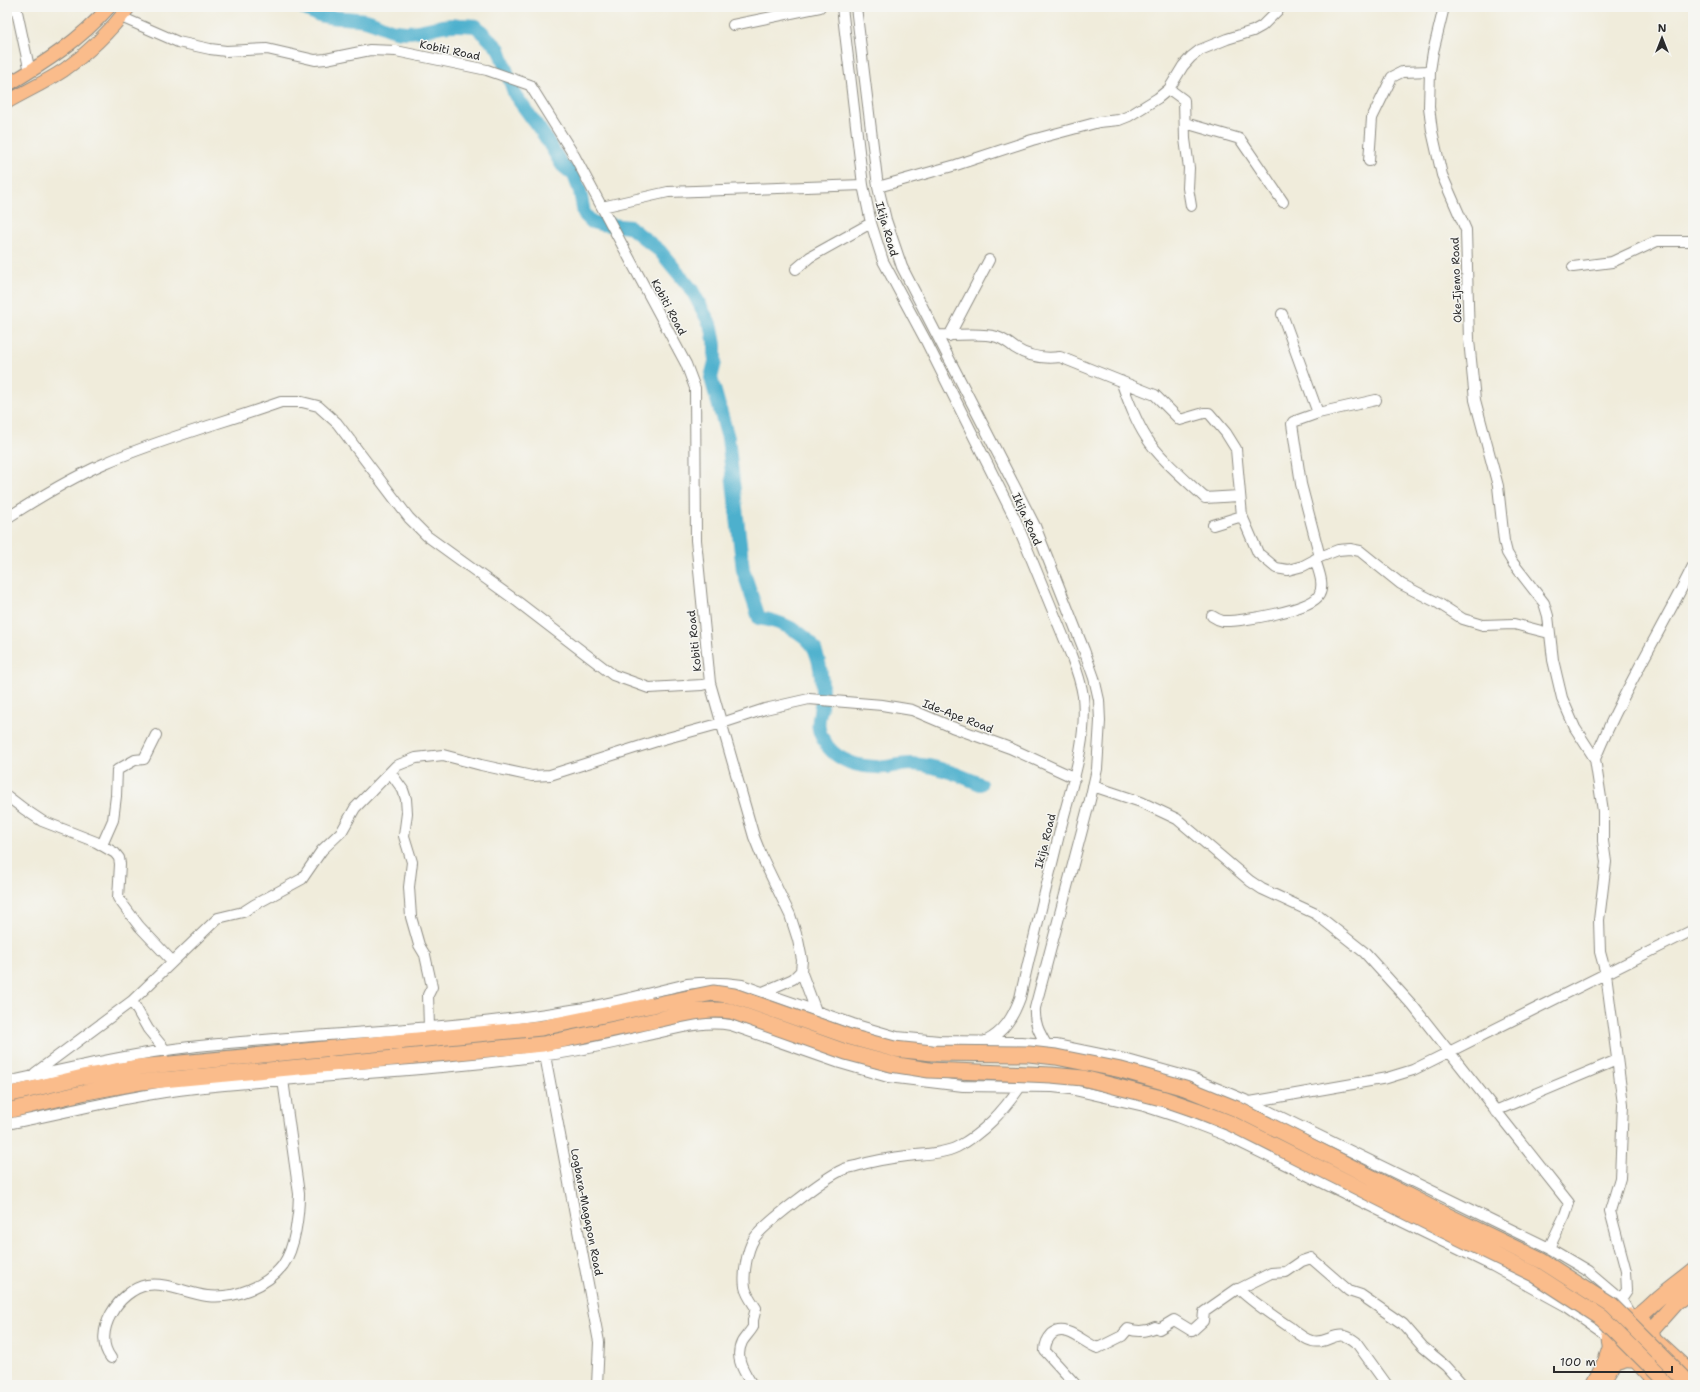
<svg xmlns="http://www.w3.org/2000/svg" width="1700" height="1392" font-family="'Shantell Sans',sans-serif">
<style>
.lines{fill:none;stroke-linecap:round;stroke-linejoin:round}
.river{stroke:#4eb0cd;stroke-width:14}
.minor-casing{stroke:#8e8c83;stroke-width:12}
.major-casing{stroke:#8e8c83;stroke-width:15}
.highway-casing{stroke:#8e8c83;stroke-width:17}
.minor{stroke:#fff;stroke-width:10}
.major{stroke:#fabc8b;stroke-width:13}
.highway{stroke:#fabc8b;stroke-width:15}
.highway-bridge-casing{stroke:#8e8c83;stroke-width:17;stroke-linecap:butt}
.highway-bridge{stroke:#fabc8b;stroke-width:15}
.labels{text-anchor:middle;stroke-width:3;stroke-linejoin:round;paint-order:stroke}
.street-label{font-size:11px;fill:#2b2b2b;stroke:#f6f6f2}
</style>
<rect width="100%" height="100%" fill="#f6f6f2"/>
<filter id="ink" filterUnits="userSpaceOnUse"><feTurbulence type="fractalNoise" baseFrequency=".025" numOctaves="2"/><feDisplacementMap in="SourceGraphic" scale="8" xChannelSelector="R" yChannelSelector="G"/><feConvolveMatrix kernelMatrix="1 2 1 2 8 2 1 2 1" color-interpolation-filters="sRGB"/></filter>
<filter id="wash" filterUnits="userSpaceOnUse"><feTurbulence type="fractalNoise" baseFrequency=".012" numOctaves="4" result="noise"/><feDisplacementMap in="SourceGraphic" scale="16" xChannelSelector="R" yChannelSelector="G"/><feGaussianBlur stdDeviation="0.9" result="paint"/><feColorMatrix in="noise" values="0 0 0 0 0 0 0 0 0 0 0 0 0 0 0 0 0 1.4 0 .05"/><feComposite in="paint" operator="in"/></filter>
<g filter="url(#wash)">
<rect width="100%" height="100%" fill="#f0ecdb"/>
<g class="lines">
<path class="river" d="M 302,7 C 323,21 341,16 364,20 C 375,21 385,30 396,31 C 412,34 427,29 442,26 C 453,24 465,25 476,26 L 499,49 L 515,95 L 544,135 L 562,165 L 574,175 L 580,191 L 584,214 L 592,222 L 600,224 L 630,227 L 660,251 L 692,290 L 712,328 L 715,345 L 715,362 L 711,378 L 728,438 L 743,570 L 759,618 C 778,621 806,631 815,650 C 820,662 822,679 822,692 C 823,717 810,723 828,747 C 842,764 865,768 886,767 C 894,766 903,764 911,764 C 935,765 958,774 980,784"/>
</g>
</g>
<g filter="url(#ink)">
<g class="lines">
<defs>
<path id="minor" d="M 16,7 L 30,72
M 842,7 L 863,185 L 871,223 L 883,261 L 927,343 L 1015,519 L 1071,655 C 1076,668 1081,682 1083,696 C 1088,746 1069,791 1058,839 C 1045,892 1032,945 1020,998 C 1013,1017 1004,1032 986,1041
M 856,7 L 878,187 L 886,220 L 902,267 L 1035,526 L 1084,650 L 1094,678 L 1099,700 L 1100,721 L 1097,769 L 1090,800 L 1035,1008 C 1034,1023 1039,1032 1046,1044
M 1444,7 L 1433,52 L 1430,71 L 1429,107 L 1432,131 L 1442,175 L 1466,230 L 1469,340 L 1475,400 L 1498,486 L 1504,541 L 1507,553 L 1513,563 L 1544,603 L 1548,616 L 1553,660 L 1562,698 L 1575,728 L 1595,759 L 1603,811 L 1603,841 L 1606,862 L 1599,920 L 1600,952 L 1606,974 L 1623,1104 L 1620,1178 L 1610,1211 L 1626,1271 L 1627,1290 L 1621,1299
M 121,17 L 178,42 L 210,49 L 226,51 L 267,49 L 315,60 L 326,59 L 370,50 L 396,51 L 487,70 L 530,85 L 575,157 L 686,364 L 695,388 L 696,540 L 710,683 L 754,837 L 762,857 L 790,915 L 798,940 L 802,960 L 801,971 L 816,1011
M 733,25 L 820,7
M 1169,89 L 1184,100 L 1185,139 L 1189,168 L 1188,188 L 1191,206
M 1185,123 L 1240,139 L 1283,202
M 1369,161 L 1372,118 L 1392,77 L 1402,72 L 1430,71
M 878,187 L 956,165 L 1032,140 L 1099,122 L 1119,120 L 1129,116 L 1158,98 L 1169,89 L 1183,66 L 1191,57 L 1200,50 L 1227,39 L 1253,31 L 1262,26 L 1281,7
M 602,207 L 668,192 L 863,185
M 1573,267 L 1612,262 L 1657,241 L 1693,241
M 796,269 L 810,257 L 871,223
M 1282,314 L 1318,413
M 938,335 C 956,336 981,332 997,337 C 1003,339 1010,344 1015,348 C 1029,357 1044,359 1060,357 L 1155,395 L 1180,420 L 1204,413 L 1209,413 L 1226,433 L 1236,449 L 1242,516 L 1258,553 L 1276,568 L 1288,570 L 1303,566 L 1320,557 L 1338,550 L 1350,549 L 1360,551 L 1401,584 L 1438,603 L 1463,619 L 1483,625 L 1514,624 L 1549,633
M 949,336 L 989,260
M 1121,381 C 1128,400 1135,420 1146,437 C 1159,458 1187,481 1205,498 L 1239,496
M 7,518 C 38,498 69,479 103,464 C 160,439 222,423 281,402 L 302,402 L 318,406 L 337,423 L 409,518 L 427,536 L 518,602 L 613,675 L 649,688 L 702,685 L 710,683
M 1213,525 L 1242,516
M 1320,557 L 1301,484 L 1292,424 L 1293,422 L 1318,413 L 1376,400
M 1212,616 C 1215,618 1219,620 1223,621 C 1240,622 1312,610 1319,595 C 1325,584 1318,570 1315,559
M 1595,759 C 1622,692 1661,631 1693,566
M 390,772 L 403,790 L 406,799 L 407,813 L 404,836 L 412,862 L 409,887 L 411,917 L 419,945 L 425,955 L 432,987 L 428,995 L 429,1027
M 1093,786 L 1141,802 L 1177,819 L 1250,881 L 1262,889 L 1316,914 L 1364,952 L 1413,1006 L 1569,1203 L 1565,1215 L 1549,1248
M 7,796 L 24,809 L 42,821 L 96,842 L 115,853 L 119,858 L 120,864 L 118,898 L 139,926 L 172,961
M 102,845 L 113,820 L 116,796 L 117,770 L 135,760 L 144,759 L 156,735
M 763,992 L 793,979 L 801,971
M 132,1001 L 148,1029 L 166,1051
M 544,1050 L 599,1342 L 597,1385
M 35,1073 L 132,1001 L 218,918 L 243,912 L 254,905 L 302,879 L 322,850 L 342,831 L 355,808 L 396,766 L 416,758 L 443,755 L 481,765 L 532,776 L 550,775 L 660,740 L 722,723 L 765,709 L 809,699 L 882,705 L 912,710 L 952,727 L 1010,748 L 1075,778
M 7,1082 C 68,1069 128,1054 190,1047 C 317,1033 446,1031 572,1010 C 611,1004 649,993 687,984 C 706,982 723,982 742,985 L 853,1024 L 897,1037 L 939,1041 L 1021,1042 L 1056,1045 L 1124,1059 L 1192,1078 L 1250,1102 L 1549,1248 L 1588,1271 L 1621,1299 L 1631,1316
M 1250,1102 L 1387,1078 L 1413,1070 L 1693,930
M 1495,1111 L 1617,1060
M 7,1124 C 70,1112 131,1095 195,1088 C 312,1075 430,1072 547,1055 C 581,1051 614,1043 648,1035 C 675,1029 703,1020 731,1025 L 840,1063 L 888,1077 L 963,1086 L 1053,1087 L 1070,1089 L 1144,1106 L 1178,1117 L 1225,1135 L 1493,1266 L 1566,1306 L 1599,1329 L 1609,1339
M 1239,1289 C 1255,1304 1273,1316 1291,1328 C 1297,1333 1304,1339 1312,1341 C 1330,1345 1336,1326 1356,1342 L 1387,1385
M 111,1358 C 91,1333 119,1290 147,1285 C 167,1282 188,1294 207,1296 C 234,1299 266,1287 283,1265 C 295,1248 299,1215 299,1194 L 283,1080
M 752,1385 C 744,1371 734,1358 742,1342 C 745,1337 750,1332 753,1327 L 753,1320 L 756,1308 C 752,1302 746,1294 745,1287 C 743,1274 747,1250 754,1239 C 761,1226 826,1177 842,1170 C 846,1168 851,1167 856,1166 C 872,1161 890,1158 907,1156 C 923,1154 943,1154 957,1147 C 984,1133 1003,1111 1020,1087
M 1076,1385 L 1045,1351 C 1045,1344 1047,1339 1052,1334 C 1066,1323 1085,1344 1098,1348 L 1122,1336 L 1128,1329 C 1137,1332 1146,1332 1155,1327 L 1159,1329 L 1174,1320 L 1192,1331 L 1203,1321 L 1204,1312 L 1237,1289 L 1239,1289 L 1271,1273 L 1286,1272 L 1302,1261 L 1311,1258 L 1349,1291 L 1361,1295 L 1403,1324 L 1423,1347 L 1446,1366 L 1463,1385"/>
<path id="major" d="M 7,85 C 45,63 80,40 109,7
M 7,102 C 26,91 46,82 64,70 C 88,53 111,30 129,7
M 1653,1337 L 1693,1374
M 1634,1360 L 1657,1385
M 1592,1385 L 1605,1360 L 1610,1345
M 1602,1385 L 1615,1364 L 1628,1360"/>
<path id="highway" d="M 7,1095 L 83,1077 L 139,1067 L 541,1028 L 653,1005
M 7,1111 L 86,1092 L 141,1082 L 543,1044 L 656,1020
M 1637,1317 C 1673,1333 1638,1377 1615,1353 C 1610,1348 1608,1340 1610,1333 C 1612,1324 1620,1317 1630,1316 C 1633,1316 1635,1318 1638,1316 C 1646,1311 1652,1304 1659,1298 C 1670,1289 1682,1280 1693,1271
M 1651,1330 L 1675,1303 L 1693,1289"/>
</defs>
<use href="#minor" class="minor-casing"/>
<use href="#major" class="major-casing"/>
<use href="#highway" class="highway-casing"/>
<use href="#minor" class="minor"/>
<use href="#major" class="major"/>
<use href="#highway" class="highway"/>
<defs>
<path id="highway-bridge" d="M 653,1005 L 713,993 L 734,996 L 850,1037 L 894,1049 L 932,1053 L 1029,1054 L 1056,1057 L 1121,1070 L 1185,1088 L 1237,1109 L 1434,1209 L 1542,1261 L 1612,1306 L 1691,1385
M 656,1020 C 681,1015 705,1007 731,1011 L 846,1052 L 891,1064 L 929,1070 L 1051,1075 L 1083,1078 L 1165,1099 L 1197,1110 L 1230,1123 L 1427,1222 L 1534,1274 L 1602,1318 L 1669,1385"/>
</defs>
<use href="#highway-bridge" class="highway-bridge-casing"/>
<use href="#highway-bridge" class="highway-bridge"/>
</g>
</g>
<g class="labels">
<g class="street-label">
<text transform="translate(450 50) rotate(12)" y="4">Kobiti Road</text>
<text transform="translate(887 229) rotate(74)" y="4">Ikija Road</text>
<text transform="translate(1456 280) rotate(-92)" y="4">Oke-Ijemo Road</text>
<text transform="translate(669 307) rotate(62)" y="4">Kobiti Road</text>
<text transform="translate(1027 519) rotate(66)" y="4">Ikija Road</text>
<text transform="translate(694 641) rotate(-96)" y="4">Kobiti Road</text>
<text transform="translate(958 716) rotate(21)" y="4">Ide-Ape Road</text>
<text transform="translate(1045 841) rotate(-76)" y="4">Ikija Road</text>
<text transform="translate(587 1212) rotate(79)" y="4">Logbara-Magapon Road</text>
</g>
</g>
<rect width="1700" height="1392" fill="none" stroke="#f6f6f2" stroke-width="24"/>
<g transform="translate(1662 38)" stroke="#f6f6f2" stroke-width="3" paint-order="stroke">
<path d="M0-3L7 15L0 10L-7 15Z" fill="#2b2b2b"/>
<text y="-6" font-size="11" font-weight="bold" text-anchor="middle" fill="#2b2b2b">N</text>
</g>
<path d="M1554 1366v6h118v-6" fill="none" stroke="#2b2b2b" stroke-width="2"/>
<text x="1560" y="1366" font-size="12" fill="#2b2b2b" stroke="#f6f6f2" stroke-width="3" paint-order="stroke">100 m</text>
</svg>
